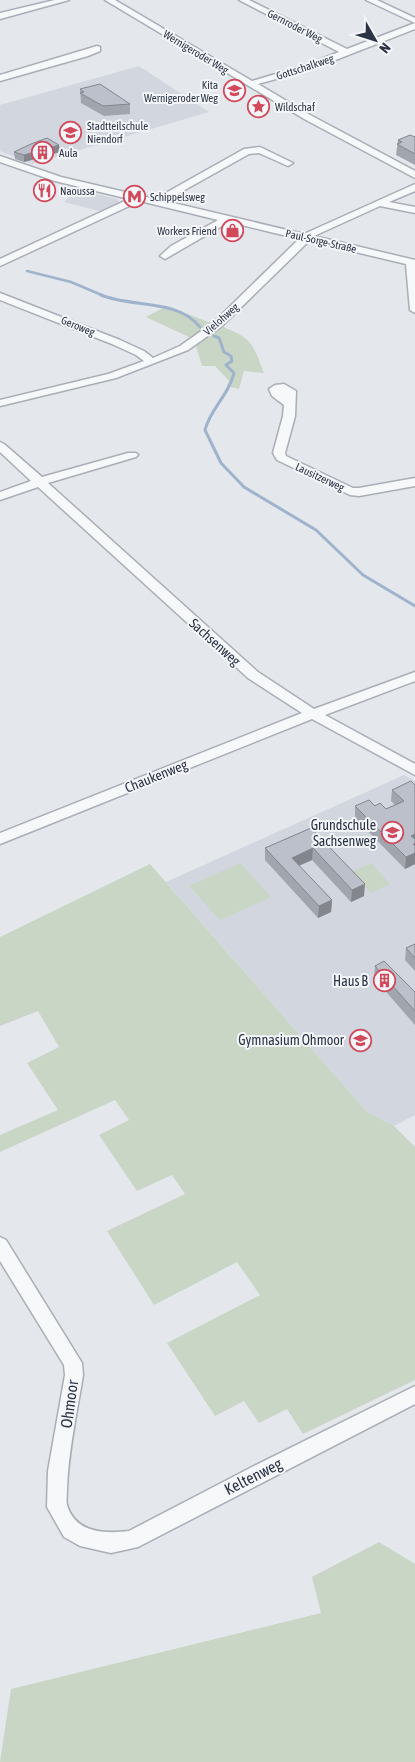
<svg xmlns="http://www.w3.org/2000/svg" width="415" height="1762" font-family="'Asap Condensed',sans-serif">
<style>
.built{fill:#d2d6de}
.green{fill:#c9d6c5}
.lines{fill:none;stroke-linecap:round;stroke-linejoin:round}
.stream-far1{stroke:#9fb4cc;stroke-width:2.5}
.stream{stroke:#9fb4cc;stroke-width:3}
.minor-casing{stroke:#a9aeb7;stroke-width:3}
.minor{fill:#f7f8fa;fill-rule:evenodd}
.wall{fill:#a1a5ae}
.shaded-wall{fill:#83868d}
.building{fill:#bbc0ca;stroke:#83868d}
.labels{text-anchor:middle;stroke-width:4;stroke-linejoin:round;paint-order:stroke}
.far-street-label{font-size:11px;fill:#2b3445;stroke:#f4f6f9}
.far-poi-label{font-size:11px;fill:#2b3445;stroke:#f4f6f9;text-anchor:start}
.street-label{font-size:14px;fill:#2b3445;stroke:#f4f6f9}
.poi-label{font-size:14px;fill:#2b3445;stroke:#f4f6f9;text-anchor:end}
.near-street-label{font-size:16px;fill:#2b3445;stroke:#f4f6f9}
</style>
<rect width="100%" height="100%" fill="#e4e7ec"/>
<path class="built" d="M 139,66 L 209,112 L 32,164 L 0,151 L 0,105 Z
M 79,189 L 117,199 L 121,204 L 103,212 L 64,202 Z
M 404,775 L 415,781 L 415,1115 L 394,1126 L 367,1112 L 166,882 Z"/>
<path class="green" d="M 167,306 L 211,323 L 191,338 L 146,317 Z
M 223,327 C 252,338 253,344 264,373 L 244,371 L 239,389 L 227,386 L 229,381 L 215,366 L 202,366 L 196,346 Z
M 240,863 L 271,897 L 220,920 L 189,886 Z
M 371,863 L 390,884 L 371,893 L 352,872 Z
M 150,864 L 367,1112 L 394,1126 L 415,1147 L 415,1380 L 303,1434 L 287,1409 L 259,1423 L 244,1401 L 215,1416 L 167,1343 L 260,1295 L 237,1262 L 154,1305 L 107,1231 L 185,1194 L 172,1175 L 137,1191 L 99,1135 L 129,1120 L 115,1100 L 0,1152 L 0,1135 L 58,1110 L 27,1063 L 59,1047 L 38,1011 L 0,1026 L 0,937 Z
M 379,1542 L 415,1564 L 415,1762 L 0,1762 L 11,1689 L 321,1613 L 312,1577 Z"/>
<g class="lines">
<path class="stream-far1" d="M 27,271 L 71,282 L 104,296"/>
<path class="stream" d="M 101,295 C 131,308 177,298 200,327
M 214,336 L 219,338 L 224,352 L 231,356 L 232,361 L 226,365 L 234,373 C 229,395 210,409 205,430 L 221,463 L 244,487 L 316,530 L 363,575 L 415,606"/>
<defs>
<path id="minor" d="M 55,0 L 69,0 L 0,19 L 0,13 Z
M 105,0 L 115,0 L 252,81 L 309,64 L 339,52 L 239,0 L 249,0 L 347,49 L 415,23 L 366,0 L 377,0 L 415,18 L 415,29 L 315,68 L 258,84 L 312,116 L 415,171 L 415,178 L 306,120 Z
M 97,46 L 100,47 L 100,51 L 88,56 L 0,81 L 0,75 Z
M 260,147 L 293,163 L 288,166 L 259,153 L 249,154 L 165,201 L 304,234 L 415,184 L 415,191 L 389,202 L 415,207 L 415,213 L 380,206 L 314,236 L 415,260 L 415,313 L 410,310 L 406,264 L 309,241 L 222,326 L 188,350 L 116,378 L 0,406 L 0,400 L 108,374 L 144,361 L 136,355 L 112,344 L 0,300 L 0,293 L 120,340 L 144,351 L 153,358 L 180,346 L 214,322 L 299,239 L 229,222 L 165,259 L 160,256 L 171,246 L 218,220 L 140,201 L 0,266 L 0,259 L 129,199 L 55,181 L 0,162 L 0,156 L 61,177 L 155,199 L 244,149 Z
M 284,384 L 296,391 L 295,416 L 285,453 L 286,456 L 353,488 L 359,488 L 415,478 L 415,486 L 359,496 L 350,495 L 277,460 L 273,453 L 283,416 L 284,405 L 272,396 L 269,389 L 275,385 Z
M 0,442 L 4,444 L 42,477 L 128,453 L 136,453 L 138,455 L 136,457 L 48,483 L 258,672 L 314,709 L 415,672 L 415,681 L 325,715 L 415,764 L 415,775 L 312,719 L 0,844 L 0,833 L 302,713 L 248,678 L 38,487 L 0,500 L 0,492 L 31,481 L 0,452 Z
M 0,1237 L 6,1240 L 82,1363 L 83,1375 C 77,1413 68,1452 67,1490 C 67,1495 66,1501 67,1505 C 75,1533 105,1534 129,1531 L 252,1467 L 415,1386 L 415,1404 L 138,1547 L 111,1553 L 80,1546 L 64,1537 L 47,1507 L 48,1471 L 65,1375 L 64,1365 L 0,1261 Z"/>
</defs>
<use href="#minor" class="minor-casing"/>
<use href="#minor" class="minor"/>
</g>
<path class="wall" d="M 80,89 L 130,104 L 130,114 L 104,116 L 81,103 Z
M 415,137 L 415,165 L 396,155 L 398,140 Z
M 59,145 L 60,152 L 24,162 L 15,159 L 14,152 Z
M 415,785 L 415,864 L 405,869 L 355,818 L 355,806 L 375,806 L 386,809 L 395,805 L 391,801 L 392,790 Z
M 311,828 L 364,896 L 351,902 L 312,860 L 299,866 L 332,900 L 331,912 L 318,918 L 265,860 L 265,848 Z
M 415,944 L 415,971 L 405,960 L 406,948 Z
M 375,966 L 415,992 L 415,1025 L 374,978 Z"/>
<path class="shaded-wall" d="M 59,145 L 60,152 L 24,162 L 24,155 Z
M 415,834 L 415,864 L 405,869 L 406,857 L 411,836 Z
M 313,848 L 312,860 L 291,869 L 292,858 Z
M 365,884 L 364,896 L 351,902 L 352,890 Z
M 332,900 L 331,912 L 318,918 L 319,906 Z"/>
<path class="building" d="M 100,84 L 130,104 L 103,106 L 80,93 L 84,92 L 80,89 Z
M 410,135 L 415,137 L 415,154 L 397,144 L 402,142 L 398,140 Z
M 47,138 L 59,145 L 24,155 L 14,152 L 31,144 Z
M 411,781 L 415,785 L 415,834 L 411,836 L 415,839 L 415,844 L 413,844 L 415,846 L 415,853 L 406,857 L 355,806 L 369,800 L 375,806 L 380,803 L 386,809 L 404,801 L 392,790 Z
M 311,828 L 365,884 L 352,890 L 313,848 L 292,858 L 332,900 L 319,906 L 265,848 Z
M 415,944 L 415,958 L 406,948 Z
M 384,961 L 415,992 L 415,1011 L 375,966 Z"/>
<defs>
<symbol id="school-ring" viewBox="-11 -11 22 22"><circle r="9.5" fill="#f4f6f9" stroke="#d1495b" stroke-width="1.5"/><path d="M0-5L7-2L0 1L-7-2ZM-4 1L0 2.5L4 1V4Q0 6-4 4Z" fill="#d1495b"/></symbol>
<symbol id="sight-ring" viewBox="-11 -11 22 22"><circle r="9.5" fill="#f4f6f9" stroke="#d1495b" stroke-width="1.5"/><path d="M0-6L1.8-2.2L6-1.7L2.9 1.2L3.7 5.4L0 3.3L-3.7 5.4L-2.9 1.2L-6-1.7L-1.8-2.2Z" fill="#d1495b"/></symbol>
<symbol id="building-ring" viewBox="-11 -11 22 22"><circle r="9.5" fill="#f4f6f9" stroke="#d1495b" stroke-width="1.5"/><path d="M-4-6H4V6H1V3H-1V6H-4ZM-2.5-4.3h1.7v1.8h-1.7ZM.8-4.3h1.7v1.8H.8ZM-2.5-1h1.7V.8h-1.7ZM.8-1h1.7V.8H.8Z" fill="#d1495b"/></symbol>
<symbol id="restaurant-ring" viewBox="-11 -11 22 22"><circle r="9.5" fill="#f4f6f9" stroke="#d1495b" stroke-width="1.5"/><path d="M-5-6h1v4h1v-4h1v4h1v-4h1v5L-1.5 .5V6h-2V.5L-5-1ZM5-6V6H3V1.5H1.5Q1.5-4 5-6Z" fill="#d1495b"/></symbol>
<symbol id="metro-ring" viewBox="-11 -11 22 22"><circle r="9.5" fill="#f4f6f9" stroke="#d1495b" stroke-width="1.5"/><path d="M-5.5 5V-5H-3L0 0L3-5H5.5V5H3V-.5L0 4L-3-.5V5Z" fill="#d1495b"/></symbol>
<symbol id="shop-ring" viewBox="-11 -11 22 22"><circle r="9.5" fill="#f4f6f9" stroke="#d1495b" stroke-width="1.5"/><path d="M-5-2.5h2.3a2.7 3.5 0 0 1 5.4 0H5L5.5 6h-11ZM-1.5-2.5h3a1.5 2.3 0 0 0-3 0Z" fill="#d1495b"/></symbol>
</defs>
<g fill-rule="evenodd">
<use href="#school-ring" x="222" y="78" width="25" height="25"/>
<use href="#sight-ring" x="246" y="94" width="25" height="25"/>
<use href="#school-ring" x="58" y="120" width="25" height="25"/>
<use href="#building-ring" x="30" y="140" width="25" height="25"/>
<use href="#restaurant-ring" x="32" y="178" width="25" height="25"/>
<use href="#metro-ring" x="122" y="184" width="25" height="25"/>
<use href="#shop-ring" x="220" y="218" width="25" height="25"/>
<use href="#school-ring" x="380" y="820" width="25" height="25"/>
<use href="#building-ring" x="372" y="968" width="25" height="25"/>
<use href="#school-ring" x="348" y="1028" width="25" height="25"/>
</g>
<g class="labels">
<g class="far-street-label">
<text transform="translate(295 26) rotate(27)" y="4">Gernroder Weg</text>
<text transform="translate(196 52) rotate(31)" y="4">Wernigeroder Weg</text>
<text transform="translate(305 67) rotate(-18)" y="4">Gottschalkweg</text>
<text transform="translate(321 241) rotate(13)" y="4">Paul-Sorge-Straße</text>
<text transform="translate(221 319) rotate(-41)" y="4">Vielohweg</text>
<text transform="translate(78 326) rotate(22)" y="4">Geroweg</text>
<text transform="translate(320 477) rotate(25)" y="4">Lausitzerweg</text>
</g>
<g class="far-poi-label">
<text x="218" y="89" text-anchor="end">Kita<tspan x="218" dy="13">Wernigeroder Weg</tspan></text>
<text x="275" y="111">Wildschaf</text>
<text x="87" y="130">Stadtteilschule<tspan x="87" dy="13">Niendorf</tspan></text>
<text x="59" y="157">Aula</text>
<text x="60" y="195">Naoussa</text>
<text x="150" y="201">Schippelsweg</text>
<text x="217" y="235" text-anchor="end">Workers Friend</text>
</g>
<g class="street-label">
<text transform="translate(215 642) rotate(42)" y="5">Sachsenweg</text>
<text transform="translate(156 776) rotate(-22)" y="5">Chaukenweg</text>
</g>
<g class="poi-label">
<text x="376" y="830">Grundschule<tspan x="376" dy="16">Sachsenweg</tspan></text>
<text x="368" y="986">Haus B</text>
<text x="344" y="1045">Gymnasium Ohmoor</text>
</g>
<g class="near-street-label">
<text transform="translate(69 1404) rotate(-82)" y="6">Ohmoor</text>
<text transform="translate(253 1476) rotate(-27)" y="6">Keltenweg</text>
</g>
</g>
<g transform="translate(375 40) rotate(129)" stroke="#f4f6f9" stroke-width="4" paint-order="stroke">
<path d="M0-4L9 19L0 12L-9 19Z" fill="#2b3445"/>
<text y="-8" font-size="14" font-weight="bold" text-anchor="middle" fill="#2b3445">N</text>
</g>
</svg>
